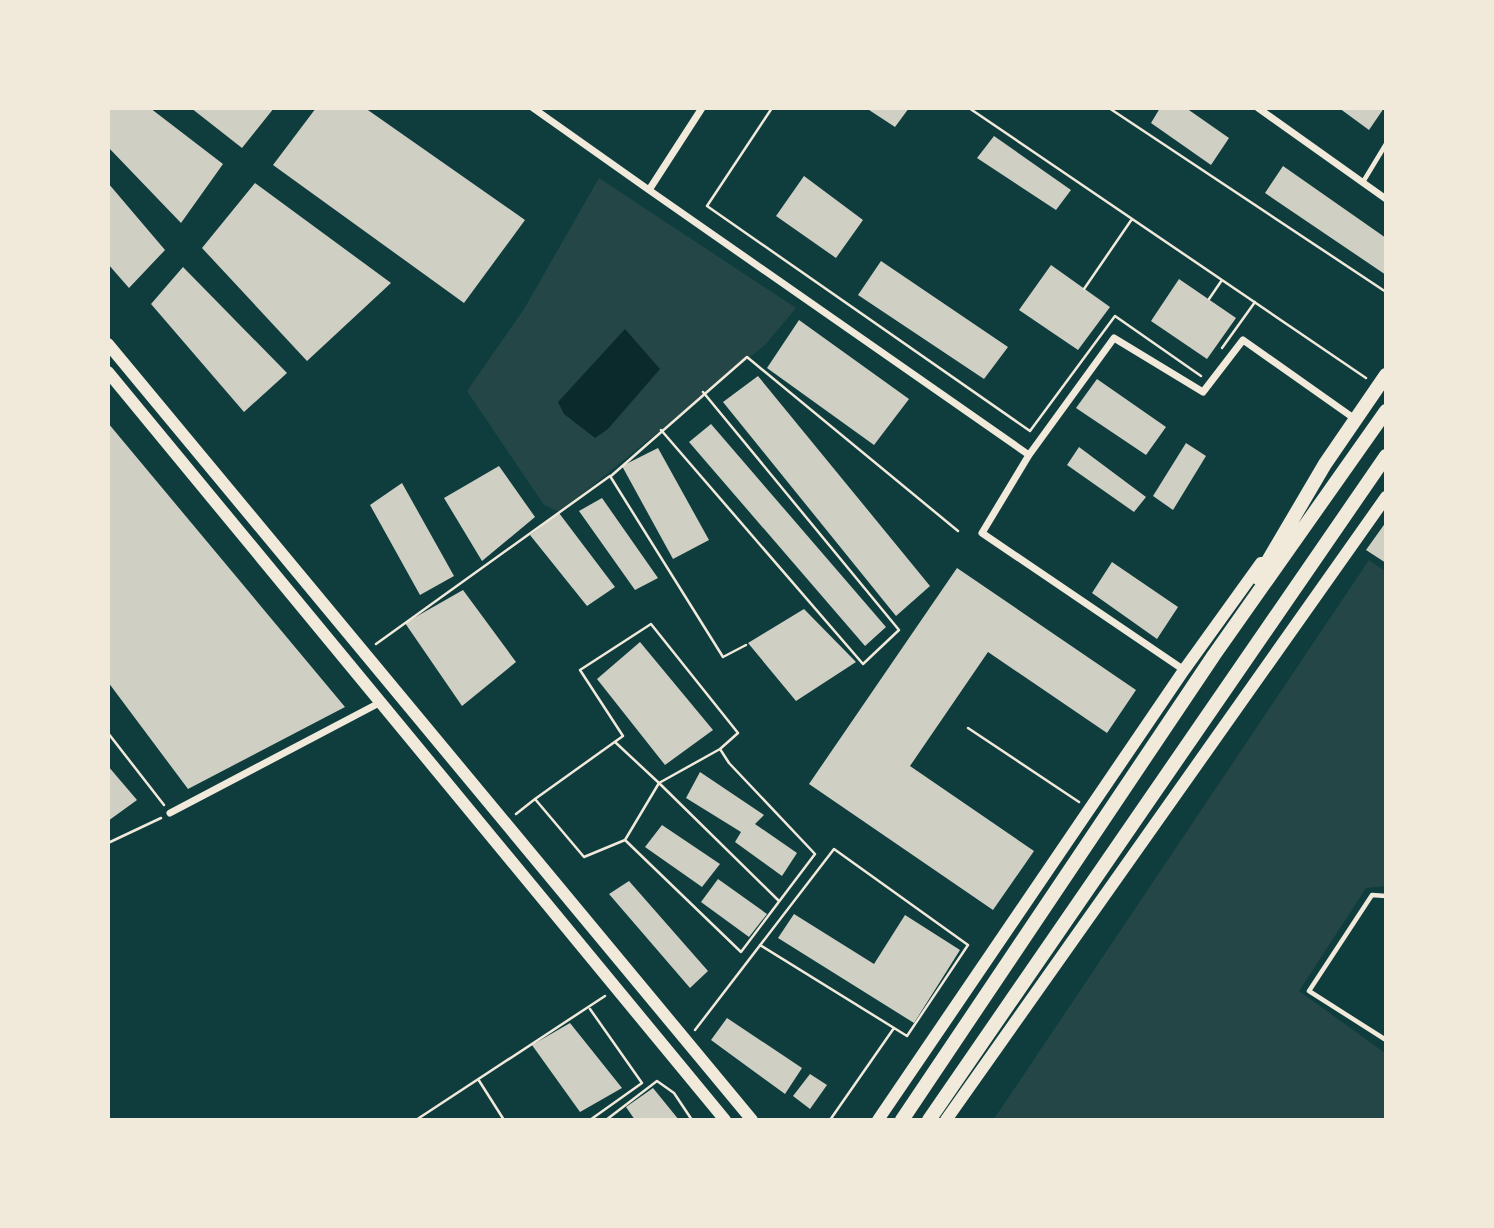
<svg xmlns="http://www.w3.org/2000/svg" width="1494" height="1228" font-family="'Roboto Condensed',sans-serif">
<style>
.green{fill:#244646}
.water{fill:#0a2a2b}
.building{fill:#cfcfc3}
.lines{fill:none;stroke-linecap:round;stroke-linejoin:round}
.path{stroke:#f1e9da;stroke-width:2.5}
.service{stroke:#f1e9da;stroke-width:4.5}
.minor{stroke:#f1e9da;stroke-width:7}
.primary{stroke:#f1e9da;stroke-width:12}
.trunk{stroke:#f1e9da;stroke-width:14}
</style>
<rect width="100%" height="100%" fill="#0f3d3e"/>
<path class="green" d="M 599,178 L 796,308 L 765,345 L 560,512 L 544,505 L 467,391 L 524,309 Z
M 1369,560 L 1385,571 L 1385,886 L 1366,888 L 1299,991 L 1385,1053 L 1385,1119 L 994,1119 Z"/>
<path class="water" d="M 625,329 L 660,369 L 608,429 L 595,438 L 564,414 L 558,402 Z"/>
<path class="building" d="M 108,108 L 150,108 L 223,164 L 181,223 L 108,147 Z
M 191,108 L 274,108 L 242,148 Z
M 316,108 L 365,108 L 525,220 L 464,303 L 273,165 Z
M 866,108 L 909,108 L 895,127 Z
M 1160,108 L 1186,108 L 1229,138 L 1211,165 L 1151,123 Z
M 1339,108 L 1384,108 L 1369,130 Z
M 994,136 L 1071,190 L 1056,210 L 977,158 Z
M 1283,166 L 1386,238 L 1386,275 L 1265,193 Z
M 804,176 L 863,220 L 836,258 L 776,216 Z
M 108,183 L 165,250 L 129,288 L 108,264 Z
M 255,183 L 391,283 L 307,361 L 202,248 Z
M 881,261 L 1008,347 L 984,379 L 858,295 Z
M 1051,265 L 1110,307 L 1078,350 L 1019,310 Z
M 183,267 L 287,373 L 244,412 L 151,304 Z
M 1179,279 L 1236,318 L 1207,359 L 1151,321 Z
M 799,320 L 909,399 L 874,445 L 767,368 Z
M 758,376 L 930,586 L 896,616 L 723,402 Z
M 1097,379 L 1166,427 L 1146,455 L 1076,408 Z
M 108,423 L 345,707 L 188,789 L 108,682 Z
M 711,424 L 886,627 L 865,646 L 689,442 Z
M 1186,443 L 1206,456 L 1173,510 L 1153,496 Z
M 1079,447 L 1146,497 L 1134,512 L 1067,465 Z
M 658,448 L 709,540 L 673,559 L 622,466 Z
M 499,466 L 535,517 L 482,561 L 444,498 Z
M 402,483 L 454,576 L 420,595 L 370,505 Z
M 602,498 L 658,578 L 635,590 L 579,511 Z
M 559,513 L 615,587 L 587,606 L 530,535 Z
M 1386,522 L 1386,563 L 1366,550 Z
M 1112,562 L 1178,607 L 1157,639 L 1092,593 Z
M 957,568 L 1136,690 L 1107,733 L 988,652 L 910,766 L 1034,851 L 993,910 L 809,784 Z
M 463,590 L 516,662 L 462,706 L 405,623 Z
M 804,609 L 856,662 L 796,701 L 748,643 Z
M 640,642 L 713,730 L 665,765 L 597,679 Z
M 108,766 L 137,800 L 108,821 Z
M 700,772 L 764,815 L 755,824 L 797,853 L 782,876 L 735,842 L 741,832 L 686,798 Z
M 662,825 L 720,864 L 702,887 L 645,847 Z
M 718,879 L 767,914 L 749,937 L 701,902 Z
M 629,881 L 708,971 L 690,988 L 609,894 Z
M 794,914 L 874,964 L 905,915 L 960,950 L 914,1023 L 778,938 Z
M 727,1018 L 802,1068 L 785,1094 L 711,1040 Z
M 570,1023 L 622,1088 L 580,1112 L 532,1045 Z
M 810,1074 L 827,1085 L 810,1109 L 793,1096 Z
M 653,1088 L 679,1120 L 635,1120 L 626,1107 Z"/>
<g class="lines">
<path class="path" d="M 772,108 L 707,206 L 1030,431 L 1115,316 L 1201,376
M 969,108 L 1366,378
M 1109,108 L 1386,292
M 1084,289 L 1132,219
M 1209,299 L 1222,280
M 1222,348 L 1255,302
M 661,430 L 863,664 L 899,630 L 703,392
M 611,476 L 747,357 L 958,531
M 376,644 L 610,476 L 723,657 L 746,645
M 968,728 L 1079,802
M 108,733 L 164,805
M 615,742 L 659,783 L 625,840
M 720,749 L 659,783 L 779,901
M 516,814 L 535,799 L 584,857 L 625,840 L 741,952 L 815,854 L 729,763 L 720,749 L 738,733 L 651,624 L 580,670 L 623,736 L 535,799
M 108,843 L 161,818
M 590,1009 L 642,1083 L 590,1120
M 695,1030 L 834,849 L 968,945 L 907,1036 L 760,945
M 478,1079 L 504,1120
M 416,1120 L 605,996
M 606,1120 L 657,1081 L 674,1093 L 692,1120
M 830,1120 L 894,1028"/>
<path class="service" d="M 1363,182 L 1386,144
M 1386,896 L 1372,895 L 1309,991 L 1386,1040"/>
<path class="minor" d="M 533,108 L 649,190 L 702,108
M 1258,108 L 1386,199
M 649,190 L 1029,455
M 1184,670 L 982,533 L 1029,455 L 1114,338 L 1203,392 L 1243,340 L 1355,419
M 170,813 L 381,702"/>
<path class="primary" d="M 108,344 L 752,1120
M 108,372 L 725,1120
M 878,1120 L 1184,670 L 1261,563
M 946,1120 L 1386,497"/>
<path class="trunk" d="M 1258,578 L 1325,464 L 1386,375
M 902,1120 L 1214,655 L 1386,411
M 929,1120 L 1386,456"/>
</g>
<rect width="1494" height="1228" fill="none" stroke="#f1e9da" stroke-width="220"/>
</svg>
